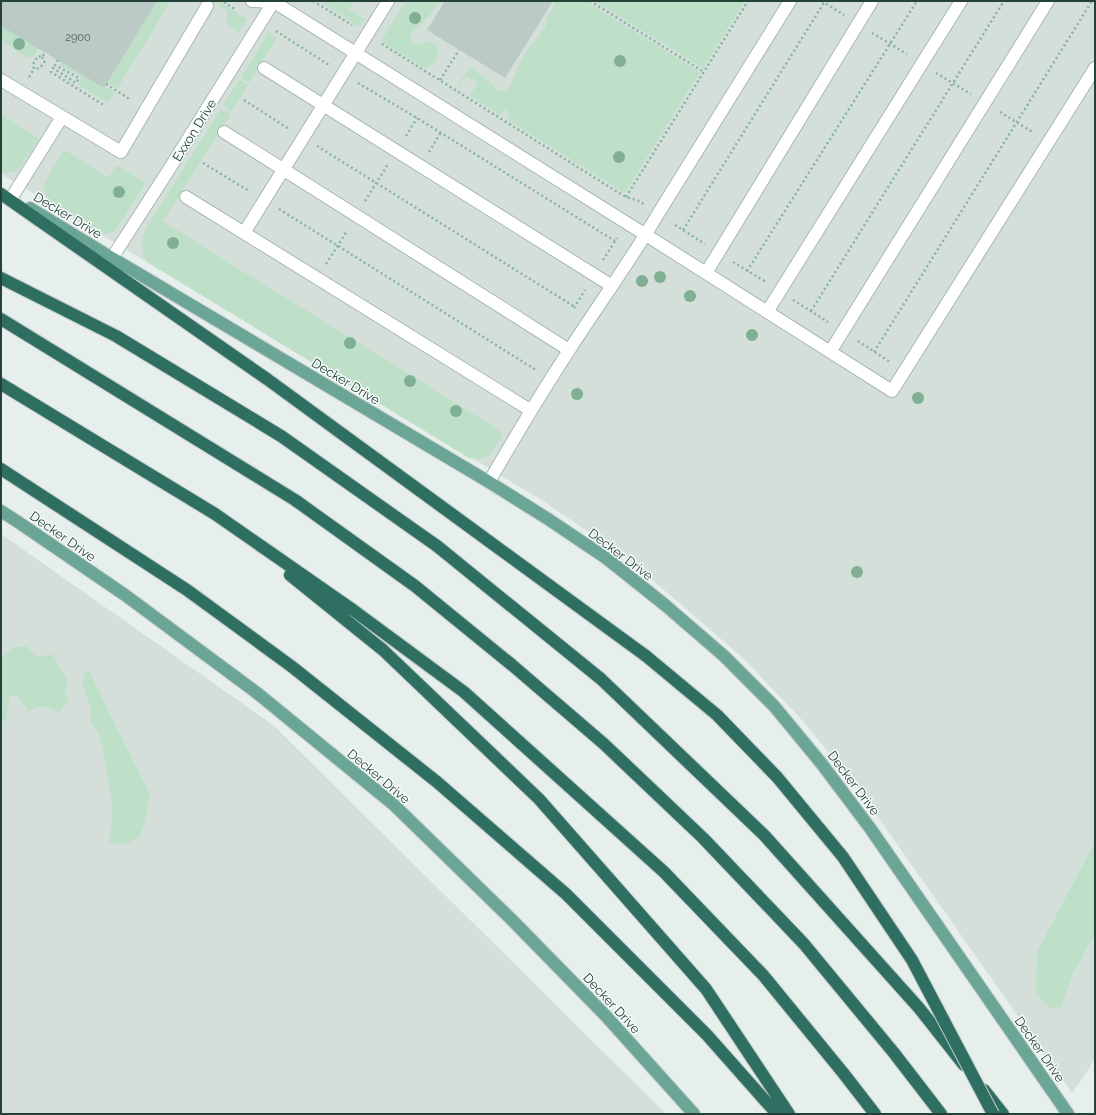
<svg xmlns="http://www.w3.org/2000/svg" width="1096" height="1115" font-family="Raleway,sans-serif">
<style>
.built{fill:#d4dfda}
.green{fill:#bfe0c8}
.building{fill:#bbcac4}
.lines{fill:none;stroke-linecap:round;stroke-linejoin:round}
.minor-casing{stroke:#a8b8b2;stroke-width:14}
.major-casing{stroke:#c2cac8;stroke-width:14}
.highway-casing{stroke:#c2cac8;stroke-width:14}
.path{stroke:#86b3a5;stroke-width:2.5;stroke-dasharray:2 3;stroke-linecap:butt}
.minor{stroke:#fff;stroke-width:12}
.major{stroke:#6aa596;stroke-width:12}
.highway{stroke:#2f6f62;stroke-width:12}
.highway-bridge-casing{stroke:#c2cac8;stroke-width:14;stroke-linecap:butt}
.highway-bridge{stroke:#2f6f62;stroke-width:12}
.tree{fill:#80af93}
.labels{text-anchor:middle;stroke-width:3;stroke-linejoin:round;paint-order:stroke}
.number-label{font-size:11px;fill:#4a645c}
.street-label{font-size:13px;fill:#24423a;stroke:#f7fbf9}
</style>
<rect width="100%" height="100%" fill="#e6efeb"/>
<path class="built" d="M 1,1 L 1095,1 L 1095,1058 L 1085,1075 L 1072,1093 L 857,787 L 801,719 L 744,659 L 683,606 L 625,557 L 543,501 L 1,174 Z
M 1,534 L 273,725 L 666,1114 L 1,1114 Z"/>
<path class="green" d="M 157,1 L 171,1 L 117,89 L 107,83 Z
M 211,1 L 218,1 L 247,19 L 238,33 C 230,27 223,22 228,11 Z
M 319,1 L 354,1 L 349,9 L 364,19 L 360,27 Z
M 406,1 L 440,1 L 430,15 L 411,33 L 410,41 C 419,48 423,40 432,42 C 440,45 438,58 434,63 C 431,65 428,67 426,69 L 381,41 Z
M 557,1 L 585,1 L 700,72 L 625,193 L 506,119 L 509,113 L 504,109 L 500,115 L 470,96 L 478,82 L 466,76 L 458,88 L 458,85 L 469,68 L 471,68 L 492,83 L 497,90 L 505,91 L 508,89 L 526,51 L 539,36 L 546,26 L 546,19 Z
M 594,1 L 745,1 L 703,68 Z
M 1,26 L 38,48 L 33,56 L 27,58 L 1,40 Z
M 269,32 L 277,38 L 249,83 L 241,77 Z
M 60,62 L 104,88 L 104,87 L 115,93 L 108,103 L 78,85 L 82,78 L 59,64 Z
M 239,80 L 244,82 L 248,85 L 232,111 L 223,105 Z
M 221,108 L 231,114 L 163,221 L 226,261 L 385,359 L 502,432 L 503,435 C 492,450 492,462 469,458 L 147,262 C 141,251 140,242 145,230 Z
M 1,115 L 39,138 L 20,168 L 15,172 L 1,173 Z
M 63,152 L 68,152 L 108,178 L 116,166 L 119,166 L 146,183 L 117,228 C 114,231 111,234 107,234 C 94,233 67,214 55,207 C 47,200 42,192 45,181 Z
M 26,646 L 37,657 L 52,654 L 67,679 L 65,690 L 69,700 L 59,713 C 46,705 42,705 29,711 L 17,696 L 10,695 L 6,718 L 1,723 L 1,654 L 2,657 L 13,647 Z
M 90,670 L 94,681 L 113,721 L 140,774 L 150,796 L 145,822 L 140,836 L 126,845 L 109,842 L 111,829 L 113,807 L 105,760 L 99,734 L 91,722 L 90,706 L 83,685 L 84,673 Z
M 1095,842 L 1095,933 L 1073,974 L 1061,1007 L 1049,1008 L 1036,994 L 1037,952 Z"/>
<path class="building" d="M 1,1 L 157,1 L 104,88 L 1,26 Z
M 445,1 L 553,1 L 505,78 L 427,30 Z"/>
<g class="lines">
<defs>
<path id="minor" d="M 252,1 L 274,2
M 274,2 L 646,235 L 892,391 L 1095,68
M 264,68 L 612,286
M 1,80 L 121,152 L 207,6
M 224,132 L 569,350
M 12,197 L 62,117
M 186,197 L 530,410
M 244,233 L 388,1
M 112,258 L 168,171 L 274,1
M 706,273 L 872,1
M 767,312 L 961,1
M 830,352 L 1048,1
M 489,482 C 515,437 541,393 570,349 C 599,304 631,260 658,214 L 790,1"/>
<path id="major" d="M 30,208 L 112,258 L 489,482 L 548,519 L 606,558 L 665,605 L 724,656 L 774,706 L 821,763 L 870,828 L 1068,1114
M 1,511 L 21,524 L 125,595 L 257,693 L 393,804 L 512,920 L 605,1015 L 694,1114"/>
<path id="highway" d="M 1,194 L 267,379 L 646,656
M 1,278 L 116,336 L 281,436 L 437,546 L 601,679 L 765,836 L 919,1008 L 964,1065
M 1,319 L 295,500 L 415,586 L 512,665 L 604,744 L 703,838 L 804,944 L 894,1053 L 941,1114
M 1,384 L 215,514 L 353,610 L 464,692 L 664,872 L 763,975 L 844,1074 L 875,1114
M 1,469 L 187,590 L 291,666 L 437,782 L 566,894 L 707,1035 L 777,1114
M 290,575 L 383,650 L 539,799 L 706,989 L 789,1114
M 984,1090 L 1003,1114"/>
</defs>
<use href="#minor" class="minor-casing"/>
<use href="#major" class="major-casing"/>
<use href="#highway" class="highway-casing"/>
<path class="path" d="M 313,1 L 352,25
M 590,1 L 704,72
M 822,1 L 844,15
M 224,2 L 236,10
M 276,31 L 329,65
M 872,33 L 907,54
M 382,44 L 611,188 L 626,197 L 639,201 L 645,205
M 42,57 L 45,61 L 40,68 L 34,69 L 33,64 L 38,56 L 42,57 L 45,52
M 58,60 L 55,65 L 79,78 L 76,83 L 53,68 L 51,72 L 105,106
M 936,73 L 971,94
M 29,77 L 34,69
M 440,80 L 459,50
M 358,83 L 417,118 L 615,241
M 106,84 L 131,100
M 244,100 L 289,129
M 1000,112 L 1034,133
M 406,136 L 417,118
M 317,146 L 575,307
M 429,152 L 441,132
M 203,163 L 249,191
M 626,197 L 748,1
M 365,201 L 388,164
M 279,209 L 536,370
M 675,225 L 705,244
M 683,230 L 825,1
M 603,260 L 617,238
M 733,262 L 766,282
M 326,264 L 347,231
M 747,271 L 917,1
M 793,300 L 828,322
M 574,308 L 585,290
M 811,311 L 1004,1
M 858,341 L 890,362
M 874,352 L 1092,1"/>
<use href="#minor" class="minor"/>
<use href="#major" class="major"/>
<use href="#highway" class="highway"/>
<defs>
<path id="highway-bridge" d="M 646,656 L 717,715 L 777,777 L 843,857 L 912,960 L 993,1114"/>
</defs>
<use href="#highway-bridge" class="highway-bridge-casing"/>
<use href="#highway-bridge" class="highway-bridge"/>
</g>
<g class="tree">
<circle cx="415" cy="18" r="6"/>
<circle cx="19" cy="44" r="6"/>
<circle cx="620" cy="61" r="6"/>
<circle cx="619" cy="157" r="6"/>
<circle cx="119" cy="192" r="6"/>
<circle cx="173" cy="243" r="6"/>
<circle cx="660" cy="277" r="6"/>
<circle cx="642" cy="281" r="6"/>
<circle cx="690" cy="296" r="6"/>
<circle cx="752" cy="335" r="6"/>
<circle cx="350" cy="343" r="6"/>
<circle cx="410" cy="381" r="6"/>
<circle cx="577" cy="394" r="6"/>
<circle cx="918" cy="398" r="6"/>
<circle cx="456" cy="411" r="6"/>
<circle cx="857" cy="572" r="6"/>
</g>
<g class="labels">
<g class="number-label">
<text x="78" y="41">2900</text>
</g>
<g class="street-label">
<text transform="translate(194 130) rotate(-58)" y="5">Exxon Drive</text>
<text transform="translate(68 215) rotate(31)" y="5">Decker Drive</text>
<text transform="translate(346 381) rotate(31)" y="5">Decker Drive</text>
<text transform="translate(63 536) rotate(35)" y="5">Decker Drive</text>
<text transform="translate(621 554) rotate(37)" y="5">Decker Drive</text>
<text transform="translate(379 776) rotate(40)" y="5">Decker Drive</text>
<text transform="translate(854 783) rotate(53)" y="5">Decker Drive</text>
<text transform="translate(612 1003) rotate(47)" y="5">Decker Drive</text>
<text transform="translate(1040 1049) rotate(55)" y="5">Decker Drive</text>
</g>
</g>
<rect width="1096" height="1115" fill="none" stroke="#24423a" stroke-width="4"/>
</svg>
